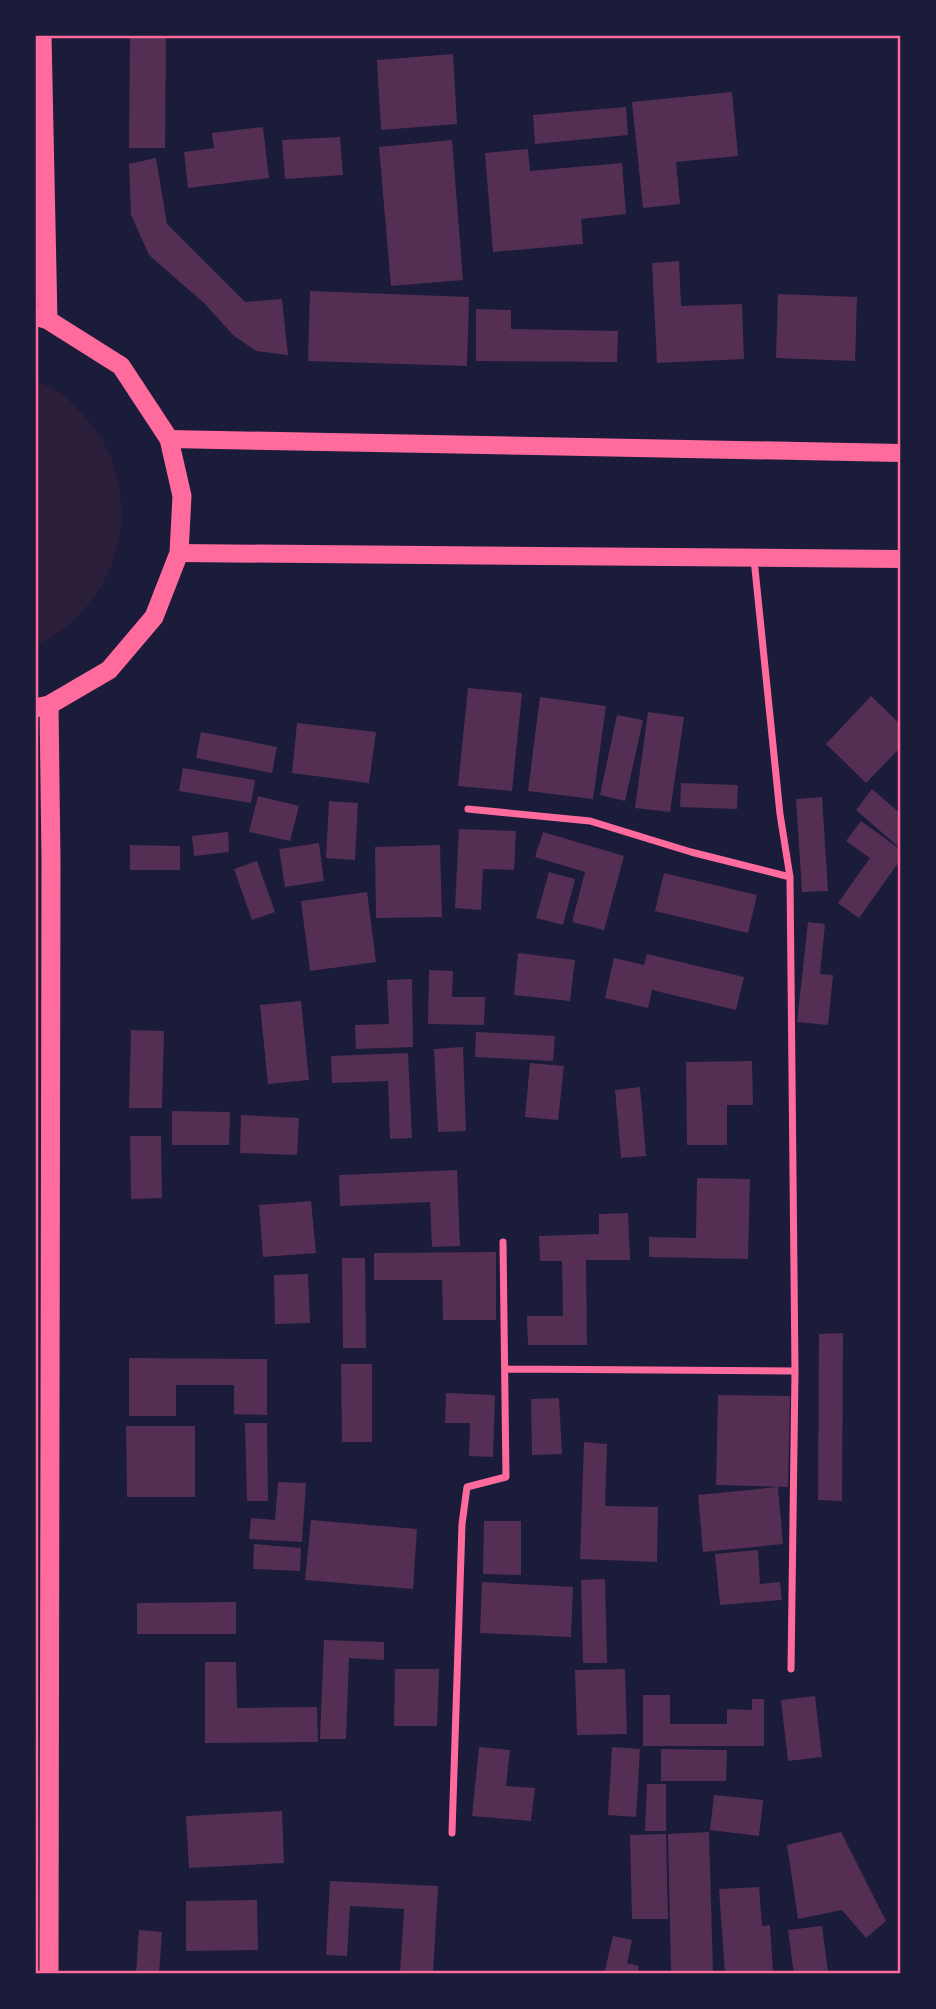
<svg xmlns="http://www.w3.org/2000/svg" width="936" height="2009" font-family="Barlow,sans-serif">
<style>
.green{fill:#2a1e3b}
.building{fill:#542f53}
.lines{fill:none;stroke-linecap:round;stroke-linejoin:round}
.minor{stroke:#ff6b9d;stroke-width:7}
.primary{stroke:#ff6b9d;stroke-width:18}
.trunk{stroke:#ff6b9d;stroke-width:19}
.neatline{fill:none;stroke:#ff6b9d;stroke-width:2.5}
</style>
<rect width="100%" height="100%" fill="#1b1b3a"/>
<path class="green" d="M 35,381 C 43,384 52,388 59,392 C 67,397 73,405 79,411 C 132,461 135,546 90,602 C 76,619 56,638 35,645 Z"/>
<path class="building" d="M 130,35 L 166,35 L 165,148 L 129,148 Z
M 453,54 L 457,124 L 381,130 L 377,60 Z
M 732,92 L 738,156 L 676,162 L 680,204 L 643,208 L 632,102 Z
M 626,107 L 628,135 L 535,144 L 533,115 Z
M 263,127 L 269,178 L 188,188 L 184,152 L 214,148 L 212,133 Z
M 340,137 L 343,175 L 285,179 L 282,140 Z
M 452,140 L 463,280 L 391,286 L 379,147 Z
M 528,149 L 530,171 L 622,163 L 626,214 L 581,219 L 583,244 L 493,252 L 485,153 Z
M 156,158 L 167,224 L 245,302 L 282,299 L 288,355 L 256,351 L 233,335 L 204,303 L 149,255 L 131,215 L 129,164 Z
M 679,261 L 681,306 L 742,304 L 744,359 L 657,363 L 652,263 Z
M 310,291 L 469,297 L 467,366 L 308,361 Z
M 778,294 L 857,297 L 855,361 L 776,358 Z
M 476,309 L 511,310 L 511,329 L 618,331 L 617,362 L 476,361 Z
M 468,688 L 522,693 L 512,791 L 458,786 Z
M 871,696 L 901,725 L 901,747 L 866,783 L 826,744 Z
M 540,697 L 606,706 L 593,799 L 528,791 Z
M 648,712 L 684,717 L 670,812 L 635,808 Z
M 617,715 L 643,720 L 625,801 L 600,795 Z
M 297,723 L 376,732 L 369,783 L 292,773 Z
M 201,732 L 277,747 L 272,773 L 196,758 Z
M 183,768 L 255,780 L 251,803 L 179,791 Z
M 681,783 L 738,785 L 737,809 L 680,807 Z
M 872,789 L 901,814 L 901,849 L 856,810 Z
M 258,796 L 299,806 L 290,841 L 249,832 Z
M 822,797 L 828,891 L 802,892 L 796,799 Z
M 329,801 L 358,803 L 355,860 L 326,858 Z
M 861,821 L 901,850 L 901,859 L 859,918 L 838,903 L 870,858 L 846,841 Z
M 459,829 L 516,831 L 514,870 L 483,869 L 481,910 L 455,908 Z
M 228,832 L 229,852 L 194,856 L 192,836 Z
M 543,832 L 624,856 L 604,930 L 572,922 L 585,872 L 535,857 Z
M 319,843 L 324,881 L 285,887 L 279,849 Z
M 130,845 L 180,846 L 180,870 L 130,870 Z
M 440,845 L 442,917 L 376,918 L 375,847 Z
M 257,861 L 275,912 L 252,920 L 234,869 Z
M 549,872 L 575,879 L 563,925 L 536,918 Z
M 664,873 L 757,895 L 748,933 L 655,911 Z
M 367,892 L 376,962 L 310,971 L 301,901 Z
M 808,922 L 825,924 L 820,974 L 833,975 L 828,1025 L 797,1022 Z
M 518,953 L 575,960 L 570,1001 L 514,995 Z
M 647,954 L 744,977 L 736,1010 L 652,990 L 648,1008 L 605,998 L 614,958 L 644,965 Z
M 429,970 L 453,971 L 452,997 L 485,997 L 484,1025 L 428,1024 Z
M 412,979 L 413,1047 L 356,1049 L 355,1025 L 389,1024 L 387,980 Z
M 301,1001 L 309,1080 L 268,1084 L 260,1005 Z
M 131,1030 L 164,1031 L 162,1108 L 129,1108 Z
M 476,1032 L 555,1036 L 553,1061 L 475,1057 Z
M 463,1047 L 466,1131 L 438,1132 L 434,1049 Z
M 408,1053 L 412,1138 L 390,1139 L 388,1081 L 332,1083 L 331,1056 Z
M 752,1061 L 753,1105 L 727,1105 L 727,1145 L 687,1145 L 686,1062 Z
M 530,1063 L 564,1066 L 558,1120 L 525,1117 Z
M 640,1087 L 646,1156 L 621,1158 L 615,1090 Z
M 172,1111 L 230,1112 L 229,1145 L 172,1145 Z
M 241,1115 L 299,1118 L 297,1155 L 240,1153 Z
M 130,1136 L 161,1136 L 162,1198 L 131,1199 Z
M 457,1170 L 460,1246 L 432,1247 L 430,1202 L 340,1206 L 339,1175 Z
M 697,1178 L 750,1179 L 748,1259 L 649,1257 L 649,1237 L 696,1238 Z
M 311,1201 L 316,1253 L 263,1257 L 259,1205 Z
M 628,1213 L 630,1260 L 586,1260 L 587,1345 L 528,1345 L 527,1316 L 563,1316 L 562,1261 L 540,1261 L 539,1236 L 599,1234 L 599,1214 Z
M 496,1252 L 496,1320 L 443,1320 L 442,1280 L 374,1280 L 374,1253 Z
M 342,1258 L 365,1258 L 366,1348 L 343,1348 Z
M 308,1274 L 310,1323 L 275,1324 L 274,1275 Z
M 843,1333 L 842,1501 L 818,1500 L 819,1334 Z
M 129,1358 L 267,1359 L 267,1415 L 234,1414 L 234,1385 L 176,1385 L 176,1416 L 129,1416 Z
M 341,1364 L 372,1364 L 372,1442 L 342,1442 Z
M 446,1393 L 495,1395 L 493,1457 L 469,1456 L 470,1423 L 445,1423 Z
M 718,1395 L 790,1396 L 788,1487 L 716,1485 Z
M 559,1398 L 562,1454 L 532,1455 L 531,1399 Z
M 245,1423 L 267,1423 L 268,1501 L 247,1501 Z
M 126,1426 L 195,1426 L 195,1497 L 127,1497 Z
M 584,1442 L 607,1444 L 605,1506 L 658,1507 L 657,1562 L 580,1559 Z
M 278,1482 L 306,1483 L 302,1542 L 249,1539 L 251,1518 L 275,1520 Z
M 778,1487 L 783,1544 L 703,1552 L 698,1495 Z
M 311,1520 L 417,1529 L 413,1589 L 305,1580 Z
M 484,1521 L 521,1521 L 521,1575 L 483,1574 Z
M 254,1544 L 301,1548 L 300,1571 L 253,1569 Z
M 758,1550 L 760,1584 L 780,1582 L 782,1600 L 720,1605 L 715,1554 Z
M 605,1579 L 607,1663 L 583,1663 L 581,1580 Z
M 482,1582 L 573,1587 L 571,1637 L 480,1633 Z
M 236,1602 L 236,1634 L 137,1634 L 137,1603 Z
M 324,1640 L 384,1642 L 384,1660 L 349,1658 L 346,1739 L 320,1739 Z
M 205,1662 L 236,1662 L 237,1708 L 317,1707 L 318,1742 L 205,1743 Z
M 395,1669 L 439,1669 L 437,1726 L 394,1726 Z
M 625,1669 L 627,1734 L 577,1735 L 575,1670 Z
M 643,1695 L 670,1695 L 670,1724 L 727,1724 L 727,1709 L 752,1710 L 752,1699 L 764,1699 L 764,1746 L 643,1746 Z
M 815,1696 L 822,1757 L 788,1761 L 781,1700 Z
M 479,1747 L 510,1750 L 506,1786 L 535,1788 L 531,1821 L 472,1816 Z
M 612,1747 L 640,1749 L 636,1817 L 608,1815 Z
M 661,1749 L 727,1750 L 726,1781 L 661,1781 Z
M 647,1784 L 666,1784 L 666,1831 L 645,1831 Z
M 714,1795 L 763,1800 L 759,1836 L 710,1830 Z
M 282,1811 L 284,1863 L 189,1868 L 186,1816 Z
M 709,1832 L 713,1974 L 671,1974 L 668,1834 Z
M 841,1832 L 886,1921 L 866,1938 L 842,1910 L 798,1919 L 787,1845 Z
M 666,1834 L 668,1919 L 632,1919 L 630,1835 Z
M 330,1881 L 438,1886 L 433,1974 L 400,1974 L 404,1909 L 350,1906 L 347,1956 L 326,1955 Z
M 759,1887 L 762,1926 L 770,1925 L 773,1973 L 725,1974 L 719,1889 Z
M 257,1900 L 258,1950 L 186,1951 L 186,1901 Z
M 822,1926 L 828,1972 L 794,1974 L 788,1930 Z
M 139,1930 L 162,1932 L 159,1974 L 136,1974 Z
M 613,1936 L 632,1940 L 627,1963 L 639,1966 L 637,1974 L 604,1974 Z"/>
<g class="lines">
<path class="minor" d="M 754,559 L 780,814 L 790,877 L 795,1371 L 791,1669
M 468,809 L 590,821 L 691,852 L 790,877
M 505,1369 L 795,1371
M 452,1833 L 462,1524 L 467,1487 L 506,1477 L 503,1242"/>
<path class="primary" d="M 169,439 L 901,453
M 179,553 L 901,559"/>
<path class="trunk" d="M 42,35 L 48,320
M 35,316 L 48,320 L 121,366 L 169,439 L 182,496 L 179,553 L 154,617 L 109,670 L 49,705 L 35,708
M 49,1974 L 51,860 L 49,705"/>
</g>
<rect width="936" height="2009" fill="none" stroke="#1b1b3a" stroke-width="74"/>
<rect x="37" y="37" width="862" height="1935" class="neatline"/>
</svg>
